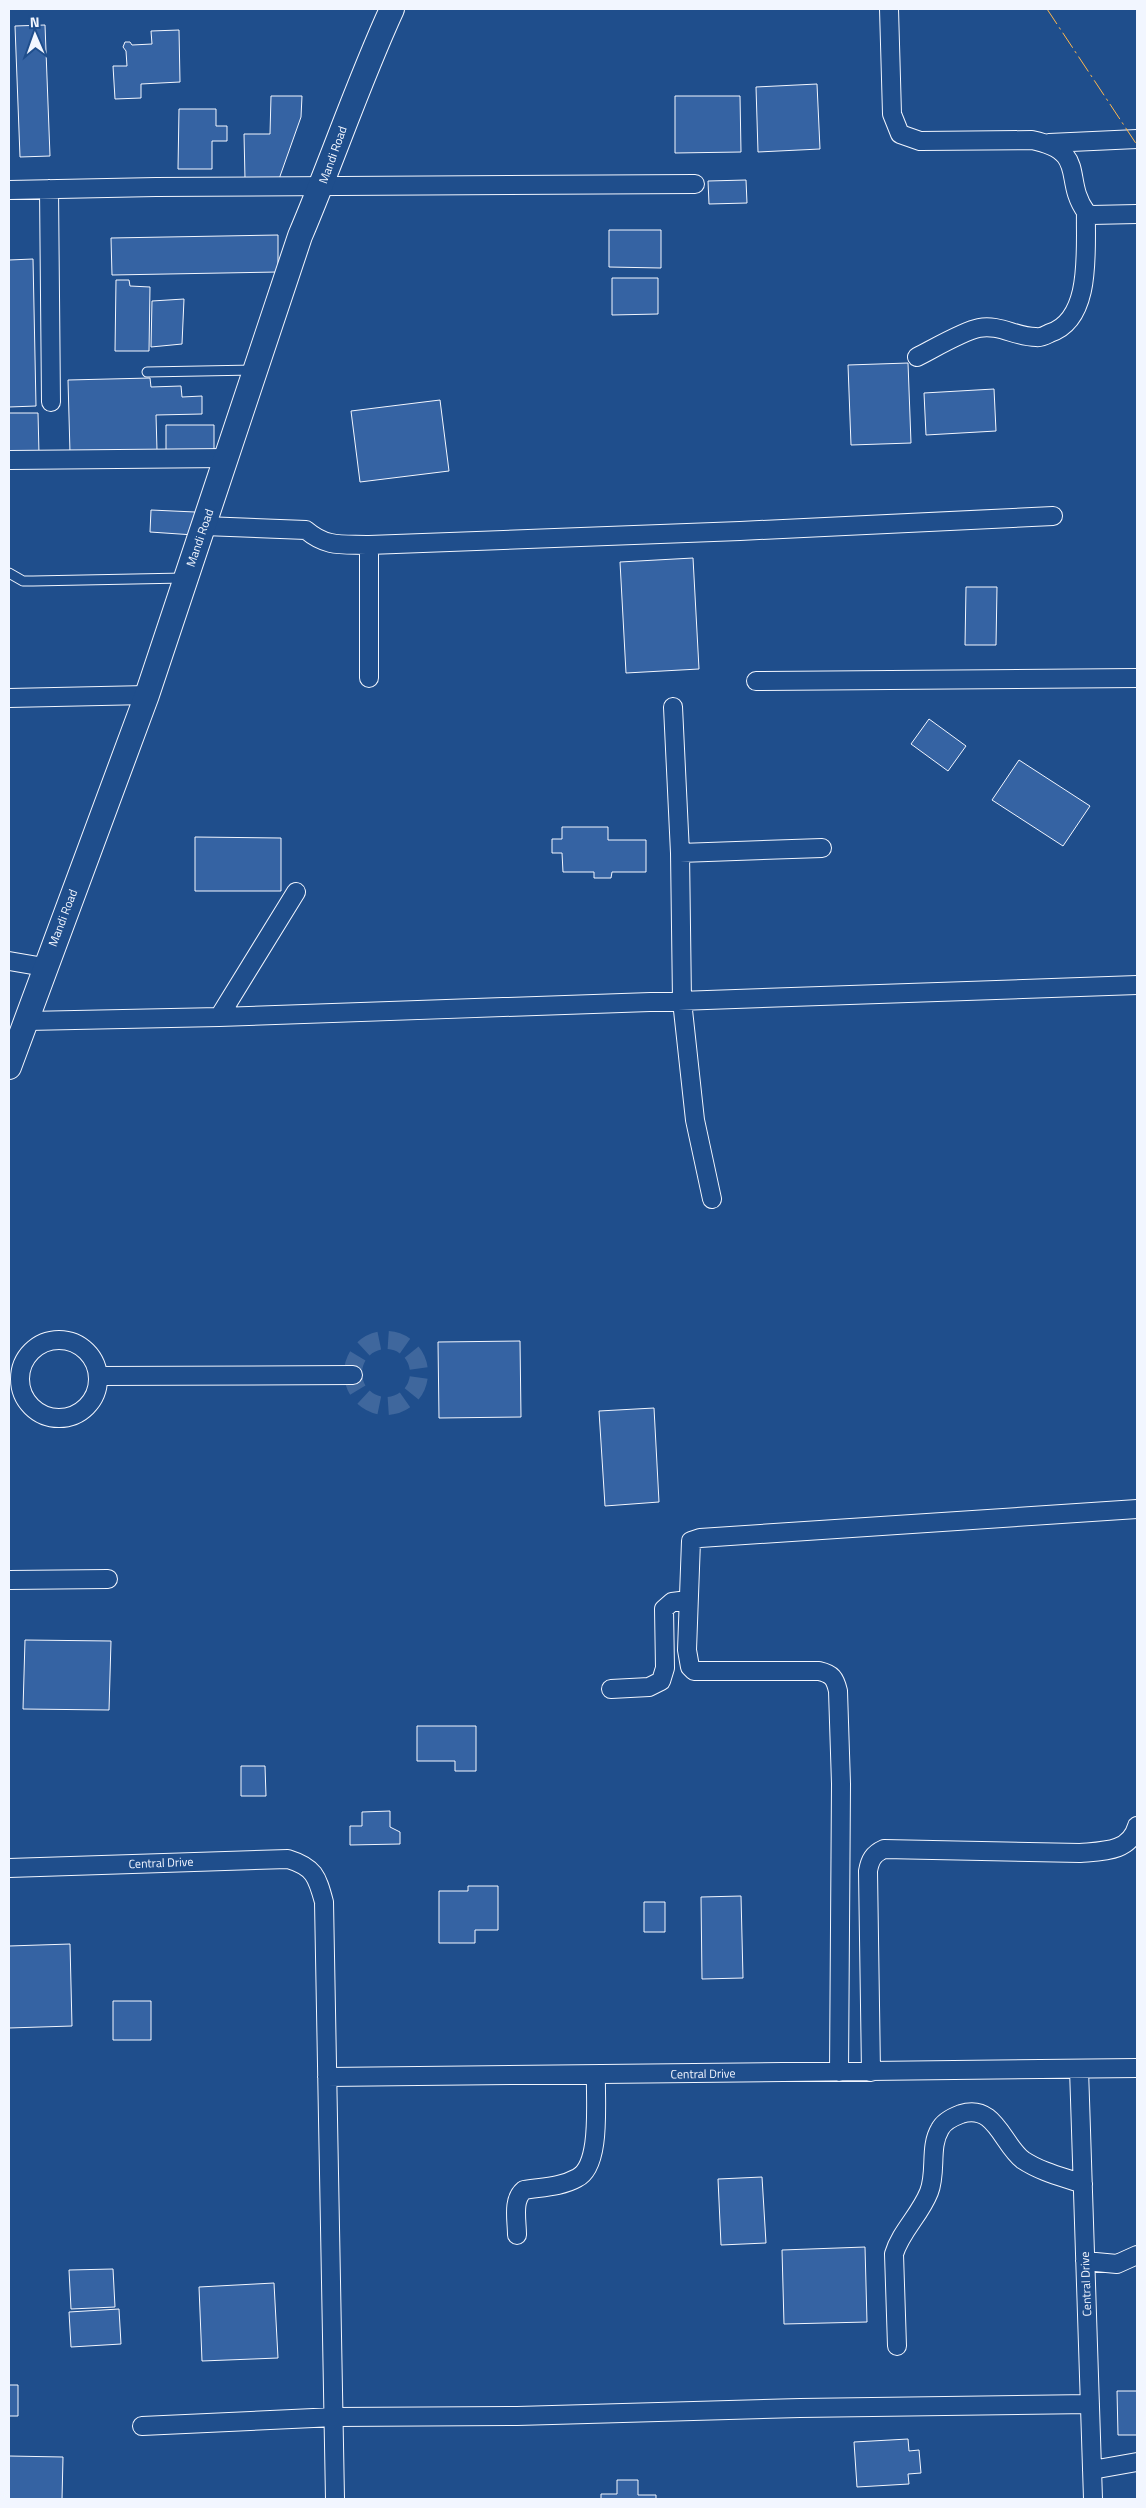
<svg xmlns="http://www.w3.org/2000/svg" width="1146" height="2508" font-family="'Titillium Web',sans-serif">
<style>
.building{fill:#3563a3;stroke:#f2f6ff}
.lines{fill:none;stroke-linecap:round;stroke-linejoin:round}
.street-tunnel{stroke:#3f679d;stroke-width:18;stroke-dasharray:18 9;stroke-linecap:butt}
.lane-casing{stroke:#f2f6ff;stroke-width:11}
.street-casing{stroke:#f2f6ff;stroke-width:20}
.secondary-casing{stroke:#f2f6ff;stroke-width:26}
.lane{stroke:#1f4e8c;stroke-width:9}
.street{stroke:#1f4e8c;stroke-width:18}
.secondary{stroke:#1f4e8c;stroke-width:24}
.power{stroke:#ffb74d;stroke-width:1;stroke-dasharray:18 4 2.5 4;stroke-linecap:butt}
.labels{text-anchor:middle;stroke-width:4;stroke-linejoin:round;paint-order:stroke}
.street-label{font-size:12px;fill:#f2f6ff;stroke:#1f4e8c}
</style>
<rect width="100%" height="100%" fill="#1f4e8c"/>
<path class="building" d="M 45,25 L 50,156 L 20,157 L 15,26 Z
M 179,30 L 180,82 L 141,84 L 141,98 L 115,99 L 113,66 L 127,66 L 126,51 L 123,47 L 125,42 L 130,42 L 132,45 L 152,44 L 151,31 Z
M 817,84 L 820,149 L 758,152 L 756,87 Z
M 271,96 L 302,96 L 301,117 L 279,179 L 245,179 L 244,134 L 270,134 Z
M 675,96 L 740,96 L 741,152 L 675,153 Z
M 179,109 L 216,109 L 216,126 L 227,126 L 227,141 L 212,141 L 212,169 L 178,169 Z
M 746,180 L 747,203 L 709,204 L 708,181 Z
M 609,230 L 661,230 L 661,268 L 609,267 Z
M 278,235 L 278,272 L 112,275 L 111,238 Z
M 33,259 L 36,406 L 9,407 L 9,260 Z
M 612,278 L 658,278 L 658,314 L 612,315 Z
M 116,280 L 129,280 L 130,286 L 150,287 L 149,351 L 115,351 Z
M 184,299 L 182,344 L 151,347 L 152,301 Z
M 908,363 L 911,443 L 851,445 L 848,365 Z
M 150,378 L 151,387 L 181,386 L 182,397 L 202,396 L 202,414 L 156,415 L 157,450 L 70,453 L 68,380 Z
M 994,389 L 996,431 L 926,435 L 924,393 Z
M 440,400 L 449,471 L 360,482 L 351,411 Z
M 9,413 L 38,413 L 39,454 L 9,455 Z
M 166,425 L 214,425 L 214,452 L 166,452 Z
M 151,510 L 195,512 L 194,535 L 150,532 Z
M 693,558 L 699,669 L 626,673 L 620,562 Z
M 966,587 L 997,587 L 996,645 L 965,645 Z
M 929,719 L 966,746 L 948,771 L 911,744 Z
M 1019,760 L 1090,806 L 1063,846 L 992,800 Z
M 562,827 L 608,827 L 608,840 L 646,840 L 646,872 L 612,872 L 611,878 L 594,878 L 594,872 L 563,872 L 562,853 L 552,853 L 552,839 L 562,839 Z
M 195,837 L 281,838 L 281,891 L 195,891 Z
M 520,1341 L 521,1417 L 439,1418 L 438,1342 Z
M 654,1408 L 659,1502 L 605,1506 L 599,1411 Z
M 25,1640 L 111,1641 L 109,1710 L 23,1709 Z
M 417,1726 L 476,1726 L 476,1771 L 455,1771 L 455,1761 L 417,1761 Z
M 241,1766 L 265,1766 L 266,1796 L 241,1796 Z
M 390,1811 L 390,1827 L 400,1832 L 400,1844 L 350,1845 L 350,1826 L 362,1826 L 362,1812 Z
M 468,1886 L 498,1886 L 498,1930 L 475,1930 L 475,1943 L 439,1943 L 439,1891 L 468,1891 Z
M 741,1896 L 743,1978 L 702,1979 L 701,1897 Z
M 644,1902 L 665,1902 L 665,1932 L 644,1932 Z
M 70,1944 L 72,2026 L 9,2028 L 9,1946 Z
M 113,2001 L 151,2001 L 151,2040 L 113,2040 Z
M 762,2177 L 766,2243 L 721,2245 L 718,2179 Z
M 865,2247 L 867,2322 L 784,2324 L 782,2250 Z
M 113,2269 L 115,2307 L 71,2309 L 69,2270 Z
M 274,2283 L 278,2358 L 202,2361 L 199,2287 Z
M 119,2309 L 121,2344 L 71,2347 L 69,2312 Z
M 9,2385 L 18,2385 L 18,2416 L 9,2416 Z
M 1117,2391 L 1137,2391 L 1137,2435 L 1118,2435 Z
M 908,2439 L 909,2451 L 919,2450 L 921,2473 L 908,2474 L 909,2484 L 857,2487 L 854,2442 Z
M 9,2456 L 63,2457 L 62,2499 L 9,2499 Z
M 617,2480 L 638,2480 L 638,2495 L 656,2495 L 656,2499 L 601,2499 L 601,2494 L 617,2494 Z"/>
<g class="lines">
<path class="street-tunnel" d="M353 1373a33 33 0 1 1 66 0a33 33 0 1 1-66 0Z"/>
<defs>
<path id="lane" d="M 147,372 L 254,370
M 9,573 L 23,581 L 33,581 L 184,578"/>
<path id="street" d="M 889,9 L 892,114 L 900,134 L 920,141 L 1032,140 C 1089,152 1062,179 1086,212 C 1085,248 1093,319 1050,333 C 1046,335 1041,338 1036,337 C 1016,337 999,324 979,328 C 963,331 933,349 917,357
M 1049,143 L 1137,139
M 49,189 L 51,402
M 9,190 L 156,187 L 695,184
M 1086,212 L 1091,215 L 1137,214
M 9,460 L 227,458
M 204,526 L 306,530 C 327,548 343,544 369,545 L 740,531 L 1053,516
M 369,545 L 369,678
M 756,681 L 1137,678
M 9,698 L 147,695
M 673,707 L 680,853 L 682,1001 L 695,1120 L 712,1199
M 680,853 L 822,848
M 9,961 L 44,967
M 219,1017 L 296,892
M 27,1021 L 219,1017 L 1137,985
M20 1379a39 39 0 1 1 78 0a39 39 0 1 1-78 0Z
M 98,1376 L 353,1375
M 9,1580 L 108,1579
M 611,1689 L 649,1687 L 661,1681 L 665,1668 L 664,1609 L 672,1602 L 688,1600
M 9,1868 L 288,1859 C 314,1867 317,1876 324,1902 L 335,2499
M 1079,2069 L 1093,2499
M 839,2072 L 841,1784 L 838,1691 C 835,1678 832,1674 819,1671 L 694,1671 L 690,1667 L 687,1650 L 691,1541 L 700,1538 L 1137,1509
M 871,2072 L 868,1871 C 870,1860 873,1854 884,1849 L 1080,1853 C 1103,1851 1130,1852 1137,1826
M 327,2077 L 1137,2068
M 517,2235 C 517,2220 512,2200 524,2190 C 542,2187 561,2187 577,2178 C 602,2166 595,2100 596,2075
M 1085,2261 L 1117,2264 L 1137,2255
M 897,2346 L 894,2254 C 901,2231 920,2215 929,2192 C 937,2172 929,2147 940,2129 C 944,2121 953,2117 961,2114 C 995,2103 1002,2144 1023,2160 C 1041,2172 1063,2177 1083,2184
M 142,2426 L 335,2417 L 517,2416 L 800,2408 L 1090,2404
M 1092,2470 L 1137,2462"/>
<path id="secondary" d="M 9,1067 L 147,695 L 300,236 C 332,161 358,83 392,9"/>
</defs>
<use href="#lane" class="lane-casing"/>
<use href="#street" class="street-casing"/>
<use href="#secondary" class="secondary-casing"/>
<use href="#lane" class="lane"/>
<use href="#street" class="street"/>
<use href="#secondary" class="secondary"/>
<path class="power" d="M 1047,9 L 1137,145"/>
</g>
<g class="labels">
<g class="street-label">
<text transform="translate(333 155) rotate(-70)" y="4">Mandi Road</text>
<text transform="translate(200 538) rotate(-71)" y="4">Mandi Road</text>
<text transform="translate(63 918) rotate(-69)" y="4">Mandi Road</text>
<text transform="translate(161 1863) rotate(-2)" y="4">Central Drive</text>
<text transform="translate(703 2074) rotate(-1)" y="4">Central Drive</text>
<text transform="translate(1086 2284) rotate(-92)" y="4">Central Drive</text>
</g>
</g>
<rect width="1146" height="2508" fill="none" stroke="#f2f6ff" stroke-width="20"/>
<g transform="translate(35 35) rotate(358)" stroke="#1f4e8c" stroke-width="4" paint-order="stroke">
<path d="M0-4L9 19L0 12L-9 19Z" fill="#f2f6ff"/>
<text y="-8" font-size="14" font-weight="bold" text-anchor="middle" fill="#f2f6ff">N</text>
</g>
</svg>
